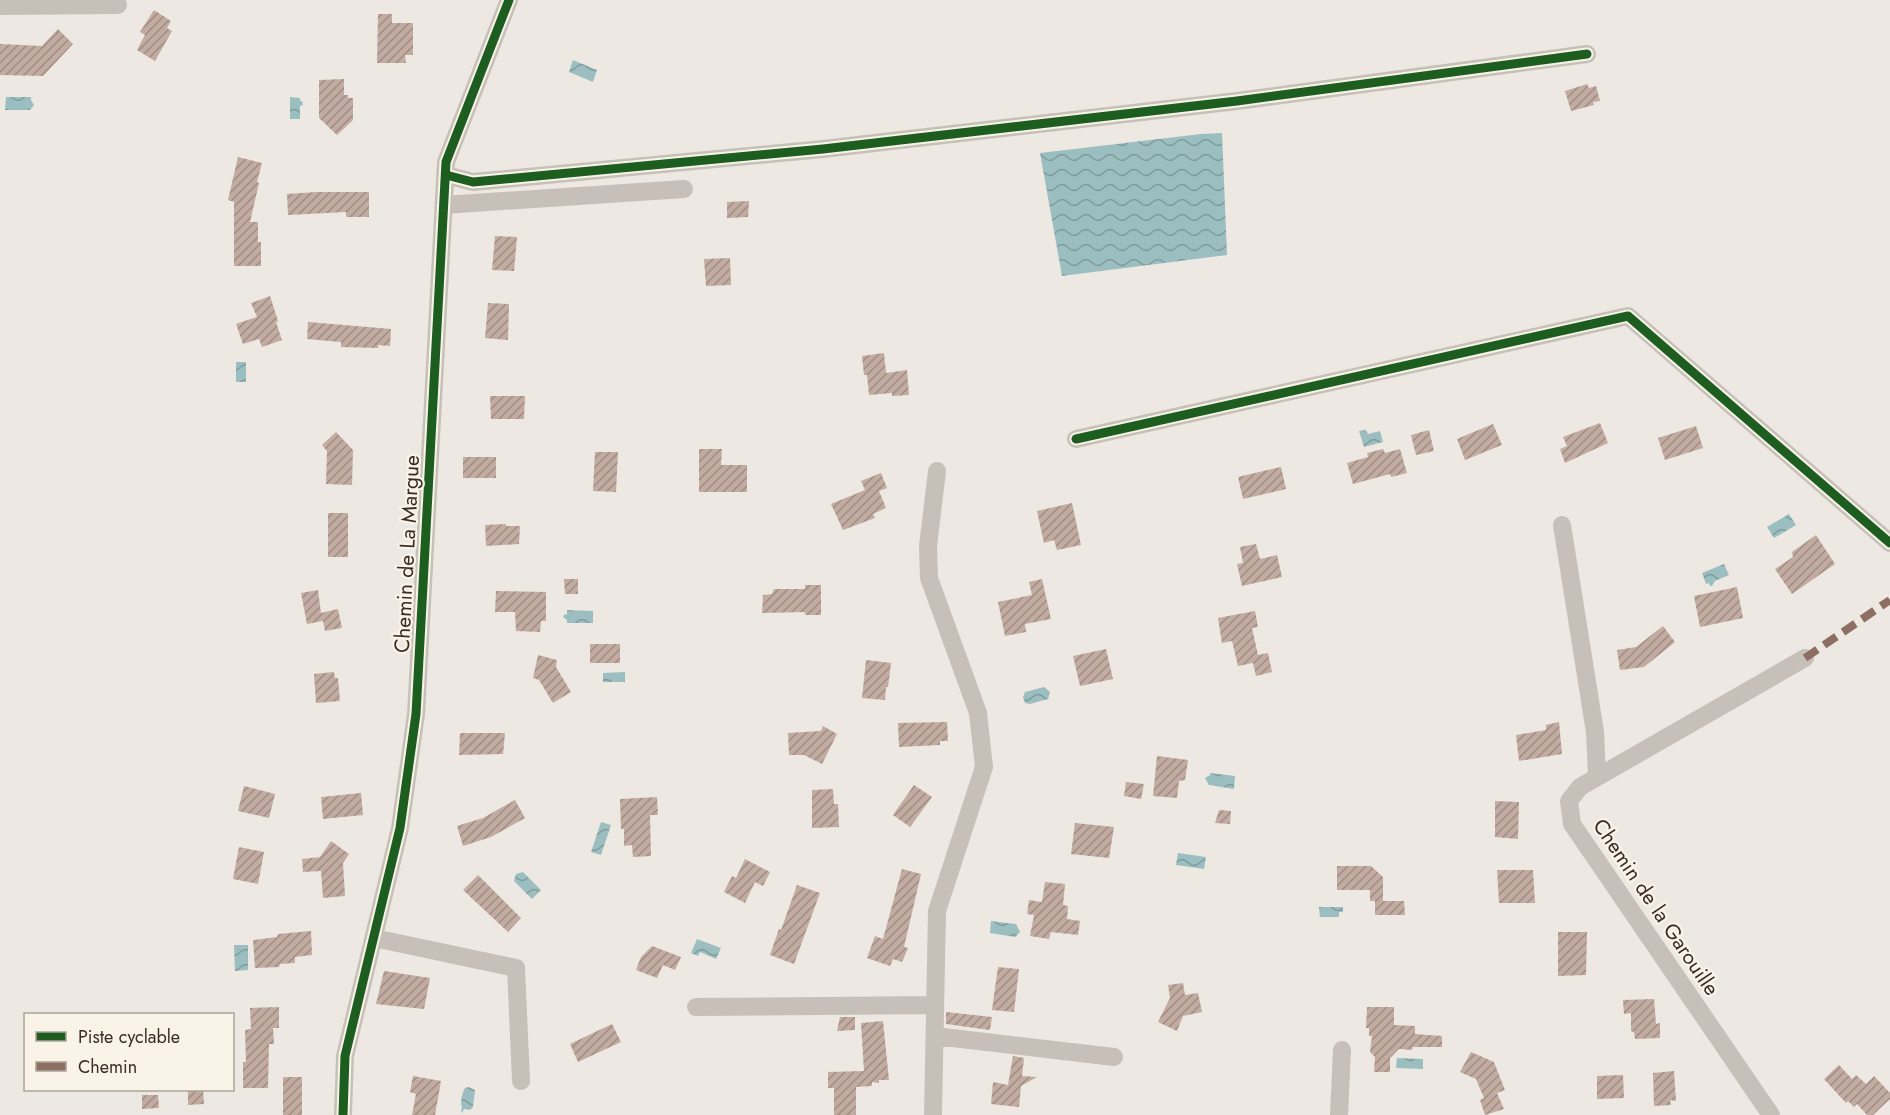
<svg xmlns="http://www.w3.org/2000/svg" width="1890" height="1115" font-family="Jost,sans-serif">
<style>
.water{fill:url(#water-waves)}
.building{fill:url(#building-hatch)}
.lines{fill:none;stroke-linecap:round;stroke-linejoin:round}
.minor{stroke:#c7c0b9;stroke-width:18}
.quiet{stroke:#8d6e63;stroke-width:8;stroke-dasharray:15 8;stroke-linecap:butt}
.cycleway-casing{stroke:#faf3e8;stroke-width:13}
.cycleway{stroke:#1b5e20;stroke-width:9}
.labels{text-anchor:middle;stroke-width:4.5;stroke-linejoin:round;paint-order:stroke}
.street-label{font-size:21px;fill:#382d27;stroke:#faf3e8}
</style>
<defs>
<pattern id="water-waves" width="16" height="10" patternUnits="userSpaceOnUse" patternTransform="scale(1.5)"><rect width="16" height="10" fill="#9bbfc0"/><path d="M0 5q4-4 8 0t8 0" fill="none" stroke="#7f9c9c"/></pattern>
<pattern id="building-hatch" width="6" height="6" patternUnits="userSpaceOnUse" patternTransform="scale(1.5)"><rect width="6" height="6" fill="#c2aca2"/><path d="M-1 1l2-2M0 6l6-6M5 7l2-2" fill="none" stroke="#9f8c84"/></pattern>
</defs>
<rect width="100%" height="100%" fill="#ede8e1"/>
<path class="water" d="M 573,60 L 597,70 L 593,82 L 569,72 Z
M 6,97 L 31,97 L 31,100 L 34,105 L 30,110 L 5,110 Z
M 290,97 L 300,98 L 300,101 L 302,101 L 303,105 L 300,106 L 300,119 L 290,119 Z
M 1222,133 L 1227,255 L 1062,276 L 1040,153 L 1201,134 Z
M 236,362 L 246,362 L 246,382 L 236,382 Z
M 1366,430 L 1368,434 L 1380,431 L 1383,442 L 1364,447 L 1359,431 Z
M 1789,514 L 1796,525 L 1774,538 L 1767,527 Z
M 1724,564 L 1729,575 L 1715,581 L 1712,586 L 1710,586 L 1709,583 L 1706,584 L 1702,573 Z
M 567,610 L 593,611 L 593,623 L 567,623 L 567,620 L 563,617 L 564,615 L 567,614 Z
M 625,672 L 625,682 L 603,682 L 603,673 Z
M 1044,687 L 1050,692 L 1048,699 L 1030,704 L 1025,703 L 1023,697 L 1025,692 Z
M 1210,773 L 1235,776 L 1234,789 L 1209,785 L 1205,778 L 1210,775 Z
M 601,822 L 611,825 L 601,855 L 591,852 Z
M 1178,853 L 1206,857 L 1204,869 L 1176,865 Z
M 523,872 L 541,890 L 532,899 L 514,881 L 516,874 Z
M 1319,907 L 1343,907 L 1343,912 L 1339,912 L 1339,917 L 1320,917 Z
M 991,921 L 1016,924 L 1020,932 L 1015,937 L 990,933 Z
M 697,939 L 721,948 L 716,959 L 700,952 L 698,956 L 691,953 Z
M 234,945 L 248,945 L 248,970 L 235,971 Z
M 1397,1058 L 1423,1059 L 1423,1069 L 1396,1068 Z
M 469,1087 L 475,1090 L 473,1107 L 470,1110 L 464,1109 L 462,1113 L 461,1110 L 462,1108 C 460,1103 462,1093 465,1088 Z"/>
<path class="building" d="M 154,10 L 171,21 L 167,28 L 172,31 L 155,61 L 137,50 L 145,35 L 140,32 Z
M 378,14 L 392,14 L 392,23 L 413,23 L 413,55 L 405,55 L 406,63 L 377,63 Z
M 58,29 L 73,44 L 43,76 L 0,75 L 0,44 L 42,46 Z
M 344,79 L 344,95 L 348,95 L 348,98 L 353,98 L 353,120 L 337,135 L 319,118 L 319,80 Z
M 1587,84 L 1589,88 L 1596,86 L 1600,101 L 1593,102 L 1594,105 L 1571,111 L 1565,91 Z
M 238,157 L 262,163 L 257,182 L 259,183 L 250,222 L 258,222 L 258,242 L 261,242 L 261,266 L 234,266 L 234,202 L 228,200 Z
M 316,192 L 369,192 L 369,217 L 346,217 L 346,212 L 288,215 L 287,194 Z
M 749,201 L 748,217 L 727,218 L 727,202 Z
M 495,236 L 517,237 L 514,271 L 492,270 Z
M 730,258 L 731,285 L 706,286 L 704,259 Z
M 270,296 L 278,321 L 276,322 L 282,340 L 262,347 L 259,339 L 243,344 L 236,324 L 257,317 L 251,303 Z
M 488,303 L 509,304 L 508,340 L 485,338 Z
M 308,322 L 391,329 L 390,346 L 378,345 L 378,348 L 341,347 L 341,342 L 307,339 Z
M 884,353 L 886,373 L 907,370 L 909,395 L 892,396 L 892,393 L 869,395 L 867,375 L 864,375 L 862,356 Z
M 490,396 L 525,396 L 524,419 L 491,419 Z
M 1600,423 L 1608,443 L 1565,463 L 1560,449 L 1567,446 L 1563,437 Z
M 1493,424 L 1502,445 L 1465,460 L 1457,439 Z
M 1696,426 L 1703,448 L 1665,460 L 1658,438 Z
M 1429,430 L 1434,451 L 1416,455 L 1411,435 Z
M 336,432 L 353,450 L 352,485 L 326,484 L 327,451 L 322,445 Z
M 699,449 L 722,449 L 721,465 L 747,465 L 747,492 L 699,492 Z
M 1383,449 L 1385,453 L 1400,449 L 1407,473 L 1391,477 L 1390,474 L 1353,484 L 1347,463 L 1368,457 L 1367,453 Z
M 595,452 L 618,452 L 616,492 L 593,491 Z
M 463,457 L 496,457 L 496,478 L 463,478 Z
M 1281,467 L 1286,489 L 1243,499 L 1238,477 Z
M 881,473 L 887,488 L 879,491 L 886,508 L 873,514 L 875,518 L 843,530 L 831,504 L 865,490 L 861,481 Z
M 1072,503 L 1081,545 L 1057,550 L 1054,540 L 1044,543 L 1037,511 Z
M 328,513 L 348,513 L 348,557 L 328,557 Z
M 506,524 L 506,526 L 520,526 L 519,544 L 486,546 L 485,525 Z
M 1816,535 L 1835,564 L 1792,594 L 1775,569 L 1793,557 L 1792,552 Z
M 1256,544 L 1260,559 L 1277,555 L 1282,577 L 1242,586 L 1237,564 L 1243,563 L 1240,547 Z
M 564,579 L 578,579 L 578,594 L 565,594 Z
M 1042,579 L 1051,619 L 1025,624 L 1026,632 L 1005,636 L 998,602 L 1032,595 L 1029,582 Z
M 805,585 L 821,585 L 821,615 L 806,615 L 804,612 L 762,613 L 763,595 L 772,594 L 774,589 L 805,589 Z
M 1737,587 L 1743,618 L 1700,627 L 1694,596 Z
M 318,590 L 321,613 L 338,609 L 342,628 L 325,631 L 323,621 L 307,624 L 301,593 Z
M 496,591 L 546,592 L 546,621 L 541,621 L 540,632 L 516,631 L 515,612 L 495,612 Z
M 1255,611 L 1258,627 L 1252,628 L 1258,655 L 1268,653 L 1272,672 L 1256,676 L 1253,663 L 1238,666 L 1232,641 L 1222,643 L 1218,618 Z
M 1663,626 L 1675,642 L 1644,667 L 1620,670 L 1617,650 L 1636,647 Z
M 590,644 L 620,644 L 620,663 L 590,663 Z
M 1106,649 L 1113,679 L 1080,686 L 1073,656 Z
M 538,655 L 557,660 L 556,667 L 571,692 L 553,703 L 539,680 L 533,678 Z
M 866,660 L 891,663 L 888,687 L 886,687 L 885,700 L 862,698 Z
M 334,672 L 335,678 L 338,678 L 340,701 L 316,703 L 314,674 Z
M 947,722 L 948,741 L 940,741 L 940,745 L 899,747 L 898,723 Z
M 1559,722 L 1562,754 L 1519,761 L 1516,735 L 1546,730 L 1546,725 Z
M 823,726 L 837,734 L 822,764 L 804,755 L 789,755 L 788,733 L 821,731 Z
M 460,733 L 505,733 L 503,754 L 459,755 Z
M 1157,756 L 1188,760 L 1185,780 L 1179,781 L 1177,798 L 1153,796 Z
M 1126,782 L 1144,784 L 1141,799 L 1124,796 Z
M 914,785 L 932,797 L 910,827 L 893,815 Z
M 244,786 L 275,794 L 269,818 L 238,811 Z
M 833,789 L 834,804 L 838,804 L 839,827 L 812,828 L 812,790 Z
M 361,793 L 363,815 L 323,819 L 321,797 Z
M 657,797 L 658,815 L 650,815 L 651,856 L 633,857 L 632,845 L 624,846 L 624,829 L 621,829 L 620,799 Z
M 515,800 L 525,818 L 491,837 L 463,846 L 457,826 L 483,818 Z
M 1495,801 L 1519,802 L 1518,839 L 1495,837 Z
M 1219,810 L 1231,811 L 1230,824 L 1215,823 Z
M 1075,823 L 1114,827 L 1109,858 L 1071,854 Z
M 331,841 L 349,854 L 343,863 L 345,896 L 323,898 L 321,871 L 303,872 L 302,859 L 320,857 Z
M 239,847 L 264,852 L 258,884 L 233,879 Z
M 745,859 L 770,872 L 763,886 L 755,882 L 745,903 L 724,892 L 732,876 L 736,878 Z
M 1337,866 L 1371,866 L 1383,877 L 1383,901 L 1404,901 L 1405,915 L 1375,915 L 1375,901 L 1370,901 L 1370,890 L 1337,890 Z
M 902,869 L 921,874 L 904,947 L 908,948 L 902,962 L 893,959 L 890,966 L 867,958 L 875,936 L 883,939 Z
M 1497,870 L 1533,870 L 1535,903 L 1499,903 Z
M 478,875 L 521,918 L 508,932 L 463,890 Z
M 1045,882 L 1065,884 L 1063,905 L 1068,906 L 1067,919 L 1080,921 L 1078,935 L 1051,932 L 1049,939 L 1030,936 L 1034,915 L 1027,914 L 1029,900 L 1042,902 Z
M 797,885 L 820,893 L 794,964 L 770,955 L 779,929 L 781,930 Z
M 311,931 L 312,955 L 295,957 L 295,963 L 280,964 L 279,967 L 255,968 L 253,940 L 277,937 L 278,934 Z
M 1558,932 L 1587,932 L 1586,975 L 1558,976 Z
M 652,946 L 681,957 L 675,970 L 663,965 L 657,978 L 636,970 L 641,957 Z
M 998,967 L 1019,969 L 1014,1012 L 992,1010 Z
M 384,971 L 430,978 L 424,1009 L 376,1004 Z
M 1183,983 L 1185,995 L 1198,993 L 1202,1012 L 1183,1016 L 1177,1031 L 1158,1022 L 1170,998 L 1168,985 Z
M 1654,999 L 1656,1024 L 1660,1023 L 1660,1038 L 1635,1039 L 1634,1032 L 1631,1031 L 1631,1013 L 1624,1014 L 1623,1000 Z
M 279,1007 L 279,1028 L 273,1028 L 274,1044 L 269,1044 L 268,1088 L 243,1088 L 243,1062 L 246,1062 L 245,1030 L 251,1029 L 250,1008 Z
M 1367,1007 L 1394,1007 L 1394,1025 L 1415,1026 L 1415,1034 L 1442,1036 L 1442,1047 L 1413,1047 L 1412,1050 L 1399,1049 L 1390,1058 L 1390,1072 L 1374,1072 L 1375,1057 L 1370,1052 L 1372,1036 L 1369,1036 L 1369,1028 L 1366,1028 Z
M 946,1012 L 992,1017 L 990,1030 L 946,1024 Z
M 840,1017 L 855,1017 L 855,1030 L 837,1031 Z
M 883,1021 L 889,1080 L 879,1080 L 879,1083 L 872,1082 L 872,1086 L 856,1087 L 856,1115 L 834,1115 L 834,1088 L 828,1088 L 828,1072 L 864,1071 L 861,1023 Z
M 612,1024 L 621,1042 L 578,1062 L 570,1044 Z
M 1471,1052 L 1494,1062 L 1505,1090 L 1497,1093 L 1504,1109 L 1485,1115 L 1480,1100 L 1484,1098 L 1476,1079 L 1460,1072 Z
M 1013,1056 L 1024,1058 L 1022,1076 L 1037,1077 L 1021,1086 L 1019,1107 L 991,1104 L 993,1082 L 1008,1085 Z
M 1839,1065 L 1852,1079 L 1856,1075 L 1866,1084 L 1874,1076 L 1890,1093 L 1890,1099 L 1873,1115 L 1867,1115 L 1857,1104 L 1854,1107 L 1848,1101 L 1846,1103 L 1824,1079 Z
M 1674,1071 L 1676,1101 L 1670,1100 L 1671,1105 L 1654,1106 L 1653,1073 Z
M 1623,1075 L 1624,1098 L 1597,1099 L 1597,1076 Z
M 413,1076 L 441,1081 L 435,1115 L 412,1115 L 416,1094 L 410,1092 Z
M 283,1077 L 302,1077 L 302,1115 L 283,1115 Z
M 188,1089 L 203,1089 L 204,1104 L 188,1105 Z
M 142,1095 L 158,1095 L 159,1108 L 142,1109 Z"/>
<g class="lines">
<path class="minor" d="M 0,6 L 118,5
M 446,175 L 473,182 L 823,149 L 1237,101 L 1587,54
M 444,205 L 684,189
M 1076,439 L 1628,316 L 1890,543
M 1562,525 L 1595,732 L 1597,776
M 374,938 L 516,968 L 521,1081
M 696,1007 L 935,1005
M 935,1036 L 1114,1057
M 343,1115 L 345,1056 L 400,828 L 416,714 L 446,162 L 509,0
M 933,1115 L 937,911 L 984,767 L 978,713 L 929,578 L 928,546 L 937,471
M 1339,1115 L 1342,1050
M 1771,1115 L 1572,824 L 1569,801 L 1580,787 L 1805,658"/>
<path class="quiet" d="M 1805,658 L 1890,600"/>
<defs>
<path id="cycleway" d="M 446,175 L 473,182 L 823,149 L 1237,101 L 1587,54
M 1076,439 L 1628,316 L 1890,543
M 343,1115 L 345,1056 L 400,828 L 416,714 L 446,162 L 509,0"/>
</defs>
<use href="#cycleway" class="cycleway-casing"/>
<use href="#cycleway" class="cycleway"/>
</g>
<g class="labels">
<g class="street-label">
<text transform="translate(407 554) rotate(-87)" y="7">Chemin de La Margue</text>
<text transform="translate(1656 907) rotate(56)" y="7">Chemin de la Garouille</text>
</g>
</g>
<rect x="24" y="1013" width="210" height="78" fill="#faf3e8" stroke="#aca49b" stroke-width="1.5"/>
<rect x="36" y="1032" width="30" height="9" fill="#1b5e20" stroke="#aca49b" stroke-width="1.5"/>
<text x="78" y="1043" font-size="18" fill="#382d27">Piste cyclable</text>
<rect x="36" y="1062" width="30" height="9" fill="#8d6e63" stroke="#aca49b" stroke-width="1.5"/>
<text x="78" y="1073" font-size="18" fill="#382d27">Chemin</text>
</svg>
